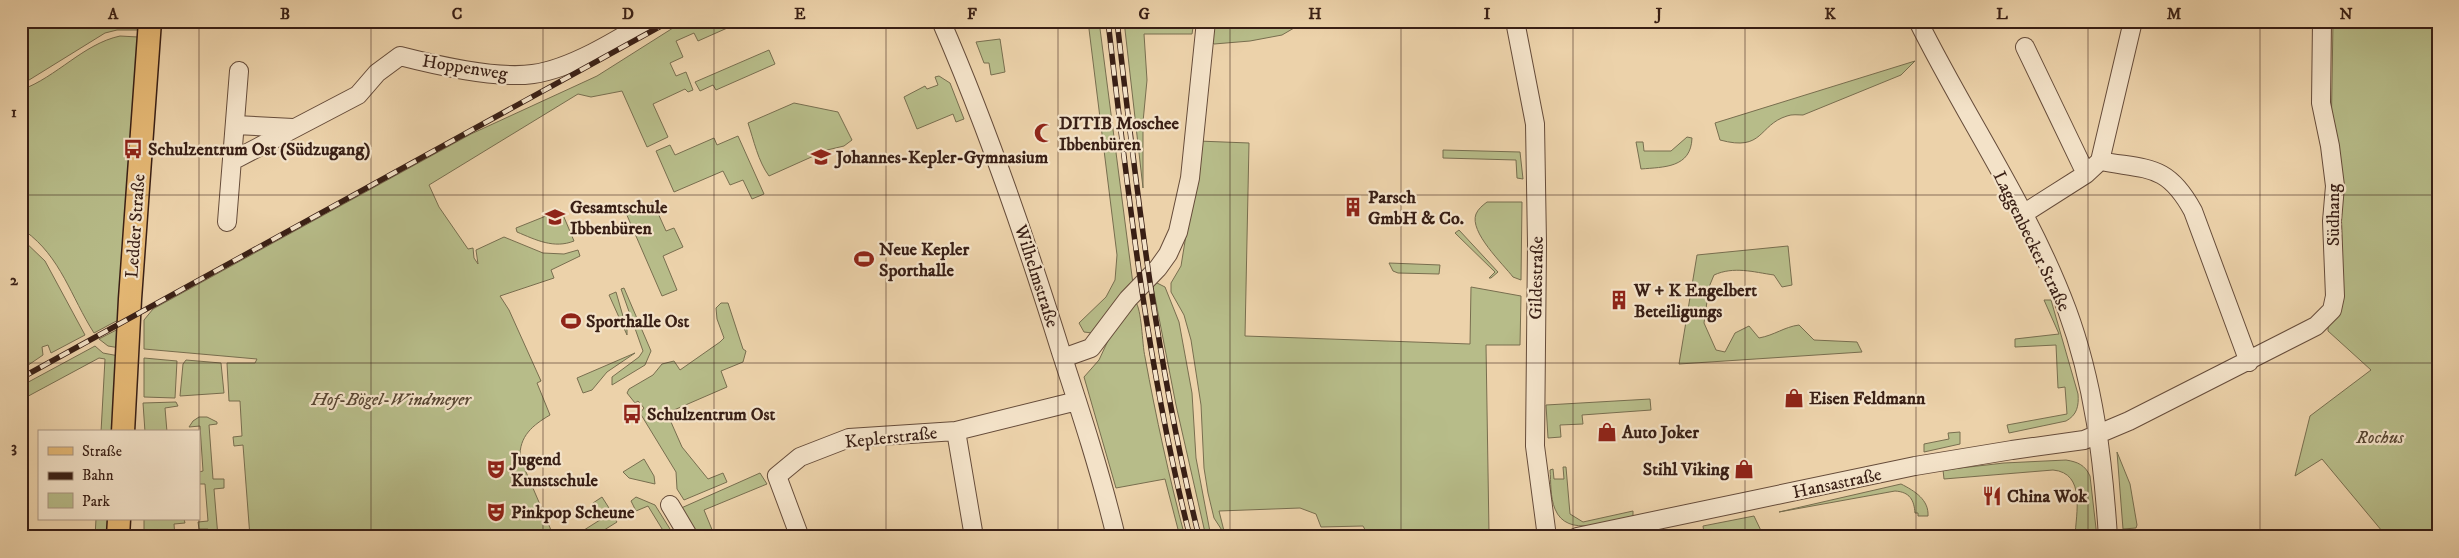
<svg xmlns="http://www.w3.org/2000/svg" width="2459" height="558" font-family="'IM FELL DW Pica',serif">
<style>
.green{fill:#b7bc89;stroke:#786e4f}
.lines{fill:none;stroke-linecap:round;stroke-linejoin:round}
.minor-casing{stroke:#664c3a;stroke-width:20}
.major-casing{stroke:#391f15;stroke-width:25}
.minor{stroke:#f3e2c8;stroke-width:18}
.major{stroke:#e6b975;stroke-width:22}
.rail-casing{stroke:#391f15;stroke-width:5.5}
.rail{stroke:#f3e2c8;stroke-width:4;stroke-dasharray:11;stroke-linecap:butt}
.grid{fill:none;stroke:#391f15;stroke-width:1;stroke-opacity:0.55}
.labels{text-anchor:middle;stroke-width:4.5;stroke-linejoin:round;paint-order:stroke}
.street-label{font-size:18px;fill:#391f15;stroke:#f3e2c8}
.poi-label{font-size:18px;font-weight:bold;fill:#391f15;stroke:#f3e2c8;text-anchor:start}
.park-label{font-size:18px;font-style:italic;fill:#584632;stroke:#f3e2c8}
.neatline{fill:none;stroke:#391f15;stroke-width:2}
.grid-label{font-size:16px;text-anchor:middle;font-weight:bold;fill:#391f15}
</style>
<rect width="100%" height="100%" fill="#ecd2aa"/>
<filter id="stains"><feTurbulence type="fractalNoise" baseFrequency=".004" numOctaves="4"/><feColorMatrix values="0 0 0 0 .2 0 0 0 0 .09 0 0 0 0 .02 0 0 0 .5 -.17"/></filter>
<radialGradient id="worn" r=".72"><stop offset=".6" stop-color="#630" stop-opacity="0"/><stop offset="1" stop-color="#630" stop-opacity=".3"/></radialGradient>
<path class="green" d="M 25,21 L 138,21 L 138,30 L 117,30 L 105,33 L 21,85 L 21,23 Z
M 684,21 L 743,21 L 698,41 L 694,33 L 676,41 L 683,57 L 670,63 L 676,76 L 686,72 L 693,90 L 688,92 L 685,89 L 653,104 L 668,137 L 647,147 L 622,91 L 591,97 L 578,94 L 429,185 L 439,207 L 468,249 L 473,248 L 474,258 L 478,264 L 476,250 L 504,237 L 543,253 L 564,254 L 578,250 L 580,256 L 551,270 L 554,278 L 500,296 L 509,310 L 541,381 L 537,383 L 550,415 C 533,425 519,436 520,458 L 554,537 L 250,537 L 243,445 L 234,446 L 233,437 L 242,436 L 240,401 L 229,401 L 227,363 L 255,363 L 257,359 L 144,349 L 144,320 L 153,309 L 471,134 L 597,76 Z
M 1088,21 L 1099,21 L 1133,284 L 1092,333 L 1084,332 L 1079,323 L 1106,297 L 1115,280 L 1117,255 Z
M 1124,21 L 1194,21 L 1192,34 L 1144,34 L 1147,80 L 1143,122 L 1143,188 Z
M 1211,21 L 1306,21 L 1282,35 L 1250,41 L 1214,44 L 1208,38 Z
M 2333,21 L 2438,21 L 2438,537 L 2387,537 L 2322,459 L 2295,476 L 2310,416 L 2371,370 L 2328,331 Z
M 120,36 L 138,37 L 122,318 L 94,333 C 71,297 61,257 25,231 L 27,227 L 23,225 L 21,228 L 21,90 C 57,77 83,44 120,36 Z
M 1000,39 L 1005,72 L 991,75 L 989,63 L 984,63 L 976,42 Z
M 769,50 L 775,64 L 716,90 L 713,85 L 700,91 L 695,82 Z
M 1915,61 L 1901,75 L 1803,115 C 1798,115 1792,114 1787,116 C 1758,125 1764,152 1720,140 L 1715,123 Z
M 939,76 L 950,83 L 964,119 L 956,122 L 953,114 L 917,129 L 904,97 L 925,86 L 927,89 L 938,85 L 935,77 Z
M 794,103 L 838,112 L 852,140 L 844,146 L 827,150 L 769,176 C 758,161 754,141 748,123 Z
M 738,136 L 764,194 L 752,199 L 743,180 L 730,185 L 723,171 L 674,192 L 656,151 L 670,145 L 675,155 L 714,138 L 717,145 Z
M 1687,137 L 1692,138 C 1691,168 1664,167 1641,169 L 1636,142 L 1643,142 L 1644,151 L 1671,151 Z
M 1198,141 L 1249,143 L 1245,336 L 1470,344 L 1471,287 L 1521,296 L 1520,345 L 1486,345 L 1489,533 L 1368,535 L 1363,526 L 1321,527 L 1316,514 L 1300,508 L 1219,511 L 1225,535 L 1214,518 L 1208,493 L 1204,468 L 1201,405 L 1191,340 L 1184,315 L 1171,292 L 1171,283 L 1181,266 L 1194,186 Z
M 1443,150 L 1520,152 L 1523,179 L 1517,178 L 1516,160 L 1443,158 Z
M 653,202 L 666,231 L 674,228 L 683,247 L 663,256 L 677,290 L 662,296 L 626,213 Z
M 1487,202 L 1522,202 L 1521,280 L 1513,277 C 1503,264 1469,232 1476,214 C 1478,209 1483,205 1487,202 Z
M 561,210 L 574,241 C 554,249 536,240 517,232 L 516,228 Z
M 1459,230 L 1498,272 L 1491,278 L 1489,278 L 1495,272 L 1455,233 Z
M 21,238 L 45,261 L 85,335 L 51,353 L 48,345 L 42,347 L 43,355 L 21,370 Z
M 1788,246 L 1792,285 L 1782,287 L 1774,275 C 1753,272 1734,266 1714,275 L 1709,287 L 1704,323 L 1716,350 L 1725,352 L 1735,333 L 1749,326 L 1759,338 C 1775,335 1784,327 1799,325 L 1814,340 L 1857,342 L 1862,352 L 1679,364 L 1697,255 Z
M 1389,263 L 1440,265 L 1439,274 L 1398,273 L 1393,271 Z
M 1157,283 L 1165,287 L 1179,322 L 1192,393 L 1196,458 L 1211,537 L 1206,537 L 1176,405 L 1153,287 Z
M 624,288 L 651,351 L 645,365 L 612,385 L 612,377 L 639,357 L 643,351 L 621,289 Z
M 616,292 L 627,330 L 627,335 L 609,295 Z
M 2044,300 L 2051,300 L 2078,394 C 2079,406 2077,415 2066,421 L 2009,433 L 2007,425 L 2067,414 L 2065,387 L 2058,388 L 2056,345 L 2015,347 L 2015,339 L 2059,334 Z
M 1135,301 C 1142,309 1142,344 1145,357 C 1156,417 1169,477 1185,537 L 1180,537 L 1165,479 L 1116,488 L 1084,377 L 1099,360 L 1112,332 Z
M 721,303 L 728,303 L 743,349 L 746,351 L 743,362 L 721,371 L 727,387 L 667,413 L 682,447 L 708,479 L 723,473 L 727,482 L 684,500 L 677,489 L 676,472 L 640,413 L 644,408 L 638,401 L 635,403 L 627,393 L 629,389 L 653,375 L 662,364 L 674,361 L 680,370 L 720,342 L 724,338 L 717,319 L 716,308 Z
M 122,327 L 120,348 L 108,346 L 99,339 Z
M 95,346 L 103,353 L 119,356 L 113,432 L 101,432 L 105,359 L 99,358 L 21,400 L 21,386 Z
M 635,353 L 607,372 L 592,390 L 583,393 L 577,378 Z
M 144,358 L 177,361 L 175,398 L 144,397 Z
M 186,360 L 221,363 L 224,393 L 180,396 L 183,364 Z
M 1650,399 L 1651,410 L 1582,415 L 1583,424 L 1560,425 L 1561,437 L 1548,438 L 1546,405 Z
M 176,402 L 178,406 L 165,408 L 167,432 L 145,432 L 143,403 Z
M 199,417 L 207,417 L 217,422 L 217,424 L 209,425 L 213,479 L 224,479 L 224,488 L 214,489 L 218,537 L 209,537 L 208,529 L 199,529 L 198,522 L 208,521 L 205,484 L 199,484 L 199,472 L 203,471 L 200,426 L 189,427 L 193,421 Z
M 1960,432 L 1960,444 L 1924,452 L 1924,444 L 1949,439 L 1948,433 Z
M 2117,452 L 2130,484 L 2137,525 L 2136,528 L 2123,529 Z
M 644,459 L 654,476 L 655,484 L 629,478 L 623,472 Z
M 2066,460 C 2078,462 2085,465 2090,476 L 2097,537 L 2075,537 C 2076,513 2086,473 2053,470 L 1944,479 L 1943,470 L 2004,463 Z
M 1563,467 L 1566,467 L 1570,514 L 1583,522 L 1633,511 L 1633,516 C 1609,521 1567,539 1555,509 C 1550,497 1551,482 1550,470 L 1553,469 L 1554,479 L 1564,479 Z
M 760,473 L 767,484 L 704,510 L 715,537 L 696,537 L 679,509 Z
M 1901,484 C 1915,491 1929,500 1928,516 L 1918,516 L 1918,513 L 1915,513 C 1914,500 1910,492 1895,491 L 1779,512 Z
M 602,497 L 609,508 L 598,515 L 593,503 Z
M 636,497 L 655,505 L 675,537 L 667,537 L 648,506 L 636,511 L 631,501 Z
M 611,513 L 617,522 L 593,537 L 573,537 Z
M 1754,516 L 1764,537 L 1742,537 L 1733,531 L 1725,530 L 1704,533 L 1703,526 Z
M 96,519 L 108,519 L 108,537 L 95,537 Z
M 144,519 L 184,519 L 185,523 L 174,524 L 175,537 L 144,537 Z"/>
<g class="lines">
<defs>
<path id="minor" d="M 941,21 C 988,129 1026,240 1061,352 C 1081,413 1101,474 1116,537
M 1515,21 L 1535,124 L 1537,244 L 1535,446 L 1547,537
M 1918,21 C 1966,118 2029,208 2067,310 C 2094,383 2103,460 2108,537
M 2025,47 L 2086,174
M 235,125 L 293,128
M 232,161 L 358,95 L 377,73 L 400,56 C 435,65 498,79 533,74 C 570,69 616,41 648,21
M 2100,161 C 2147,170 2167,163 2193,211 L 2249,362
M 2023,214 L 2086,174 L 2100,161 L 2133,21
M 227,222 L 239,71
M 1063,358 L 1091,348 L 1128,299 L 1158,268 L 1168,254 L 1178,232 L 1190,178 L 1206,21
M 956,431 L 974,537
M 670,505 L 689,537
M 799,535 L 777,476 L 800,457 L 849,438 L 956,431 L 1077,401
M 1577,537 L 1915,466 L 2012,450 L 2084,440 L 2129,421 L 2316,326 L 2332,310 L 2335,296 L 2332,221 L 2335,186 L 2330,146 L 2321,103 L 2322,21"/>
<path id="major" d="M 123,432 L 130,299 L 150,21
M 118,537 L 119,519"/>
</defs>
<use href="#minor" class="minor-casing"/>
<use href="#major" class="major-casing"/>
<use href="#minor" class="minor"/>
<use href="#major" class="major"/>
<defs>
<path id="rail" d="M 1108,21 C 1128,194 1147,367 1190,537
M 1117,21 C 1137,195 1157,367 1199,537
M 21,378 L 670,21"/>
</defs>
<use href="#rail" class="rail-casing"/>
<use href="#rail" class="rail"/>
</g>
<path class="grid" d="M 199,21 L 199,537M 371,21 L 371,537M 543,21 L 543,537M 714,21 L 714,537M 886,21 L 886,537M 1058,21 L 1058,537M 1230,21 L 1230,537M 1401,21 L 1401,537M 1573,21 L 1573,537M 1745,21 L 1745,537M 1916,21 L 1916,537M 2088,21 L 2088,537M 2260,21 L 2260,537M 21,195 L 2438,195M 21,363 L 2438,363"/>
<defs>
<symbol id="mosque-bare" viewBox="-9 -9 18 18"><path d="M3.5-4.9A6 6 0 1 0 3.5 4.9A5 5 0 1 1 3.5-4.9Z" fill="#8f2418" stroke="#f3e2c8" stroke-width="2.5" paint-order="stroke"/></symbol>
<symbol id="bus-bare" viewBox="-9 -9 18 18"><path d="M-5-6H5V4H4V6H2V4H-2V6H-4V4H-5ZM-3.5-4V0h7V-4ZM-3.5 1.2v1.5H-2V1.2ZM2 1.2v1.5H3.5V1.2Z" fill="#8f2418" stroke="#f3e2c8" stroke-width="2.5" paint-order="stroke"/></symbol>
<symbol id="school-bare" viewBox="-9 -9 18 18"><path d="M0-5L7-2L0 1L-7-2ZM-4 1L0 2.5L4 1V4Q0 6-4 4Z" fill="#8f2418" stroke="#f3e2c8" stroke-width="2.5" paint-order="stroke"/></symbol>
<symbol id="building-bare" viewBox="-9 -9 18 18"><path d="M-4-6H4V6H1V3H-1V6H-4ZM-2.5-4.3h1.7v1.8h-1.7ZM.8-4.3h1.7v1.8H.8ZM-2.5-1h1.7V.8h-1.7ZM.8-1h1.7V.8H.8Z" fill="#8f2418" stroke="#f3e2c8" stroke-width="2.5" paint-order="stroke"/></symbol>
<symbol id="stadium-bare" viewBox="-9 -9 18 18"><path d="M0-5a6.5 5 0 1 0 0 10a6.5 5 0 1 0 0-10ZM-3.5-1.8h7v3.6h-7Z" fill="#8f2418" stroke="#f3e2c8" stroke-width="2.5" paint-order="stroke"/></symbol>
<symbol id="shop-bare" viewBox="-9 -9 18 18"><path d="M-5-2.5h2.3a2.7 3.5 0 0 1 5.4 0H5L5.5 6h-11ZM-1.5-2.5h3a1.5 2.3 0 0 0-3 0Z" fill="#8f2418" stroke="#f3e2c8" stroke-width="2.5" paint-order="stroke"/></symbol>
<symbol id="theatre-bare" viewBox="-9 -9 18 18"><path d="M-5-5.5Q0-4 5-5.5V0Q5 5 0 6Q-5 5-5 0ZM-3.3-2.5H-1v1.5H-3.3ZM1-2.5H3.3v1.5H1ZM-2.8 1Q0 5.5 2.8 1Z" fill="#8f2418" stroke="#f3e2c8" stroke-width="2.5" paint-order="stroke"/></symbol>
<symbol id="restaurant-bare" viewBox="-9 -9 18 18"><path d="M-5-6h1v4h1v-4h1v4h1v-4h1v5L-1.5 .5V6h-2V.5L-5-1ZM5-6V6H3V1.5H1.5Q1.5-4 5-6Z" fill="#8f2418" stroke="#f3e2c8" stroke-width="2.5" paint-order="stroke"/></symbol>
</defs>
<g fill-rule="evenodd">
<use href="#mosque-bare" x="1030" y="119" width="28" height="28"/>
<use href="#bus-bare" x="119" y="135" width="28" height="28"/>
<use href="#school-bare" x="807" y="143" width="28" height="28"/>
<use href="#building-bare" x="1339" y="193" width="28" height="28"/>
<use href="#school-bare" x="541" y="203" width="28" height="28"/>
<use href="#stadium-bare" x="850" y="245" width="28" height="28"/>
<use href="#building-bare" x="1605" y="286" width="28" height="28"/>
<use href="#stadium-bare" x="557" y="307" width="28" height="28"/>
<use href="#shop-bare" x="1780" y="384" width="28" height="28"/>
<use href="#bus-bare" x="618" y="400" width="28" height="28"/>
<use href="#shop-bare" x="1593" y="418" width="28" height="28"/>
<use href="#theatre-bare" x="482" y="455" width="28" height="28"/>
<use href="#shop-bare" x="1730" y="455" width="28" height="28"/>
<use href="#restaurant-bare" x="1978" y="482" width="28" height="28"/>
<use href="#theatre-bare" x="482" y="498" width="28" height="28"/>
</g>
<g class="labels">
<g class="street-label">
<text transform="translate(465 67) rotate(9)" y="6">Hoppenweg</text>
<text transform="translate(2333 215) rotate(-90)" y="6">Südhang</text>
<text transform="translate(135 226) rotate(-86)" y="6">Ledder Straße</text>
<text transform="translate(2032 241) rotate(64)" y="6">Laggenbecker Straße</text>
<text transform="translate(1037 276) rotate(72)" y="6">Wilhelmstraße</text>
<text transform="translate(1536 278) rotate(-89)" y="6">Gildestraße</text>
<text transform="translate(891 437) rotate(-6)" y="6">Keplerstraße</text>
<text transform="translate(1837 483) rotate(-12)" y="6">Hansastraße</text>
</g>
<g class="poi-label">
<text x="1059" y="129">DITIB Moschee<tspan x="1059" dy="21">Ibbenbüren</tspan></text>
<text x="148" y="155">Schulzentrum Ost (Südzugang)</text>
<text x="836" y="163">Johannes-Kepler-Gymnasium</text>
<text x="1368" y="203">Parsch<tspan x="1368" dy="21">GmbH &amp; Co.</tspan></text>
<text x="570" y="213">Gesamtschule<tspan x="570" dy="21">Ibbenbüren</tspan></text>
<text x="879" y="255">Neue Kepler<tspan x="879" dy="21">Sporthalle</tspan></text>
<text x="1634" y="296">W + K Engelbert<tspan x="1634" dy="21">Beteiligungs</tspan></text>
<text x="586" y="327">Sporthalle Ost</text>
<text x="1809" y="404">Eisen Feldmann</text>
<text x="647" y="420">Schulzentrum Ost</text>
<text x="1622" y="438">Auto Joker</text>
<text x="511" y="465">Jugend<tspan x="511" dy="21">Kunstschule</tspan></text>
<text x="1729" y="475" text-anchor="end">Stihl Viking</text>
<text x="2007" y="502">China Wok</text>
<text x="511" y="518">Pinkpop Scheune</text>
</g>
<g class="park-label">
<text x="391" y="405">Hof-Bögel-Windmeyer</text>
<text x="2380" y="443">Rochus</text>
</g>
</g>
<rect width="2459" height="558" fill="none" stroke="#ecd2aa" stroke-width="55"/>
<rect x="38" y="430" width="162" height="90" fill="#f3e2c8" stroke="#a99480"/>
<rect x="48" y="447" width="25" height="8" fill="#e6b975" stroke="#a99480"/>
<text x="82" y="456" font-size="15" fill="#391f15">Straße</text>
<rect x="48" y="472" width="25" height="8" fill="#391f15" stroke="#a99480"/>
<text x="82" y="480" font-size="15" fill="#391f15">Bahn</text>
<rect x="48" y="493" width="25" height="15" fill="#b7bc89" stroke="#a99480"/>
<text x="82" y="506" font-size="15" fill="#391f15">Park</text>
<rect x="28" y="28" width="2404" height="502" class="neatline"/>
<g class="grid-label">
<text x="113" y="19">A</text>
<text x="285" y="19">B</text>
<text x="457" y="19">C</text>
<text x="628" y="19">D</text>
<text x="800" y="19">E</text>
<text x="972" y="19">F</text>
<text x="1144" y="19">G</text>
<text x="1315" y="19">H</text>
<text x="1487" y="19">I</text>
<text x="1659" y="19">J</text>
<text x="1830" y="19">K</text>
<text x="2002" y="19">L</text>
<text x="2174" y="19">M</text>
<text x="2346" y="19">N</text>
<text x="14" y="117">1</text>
<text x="14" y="285">2</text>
<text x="14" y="452">3</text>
</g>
<rect width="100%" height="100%" filter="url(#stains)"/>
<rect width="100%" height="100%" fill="url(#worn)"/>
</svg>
